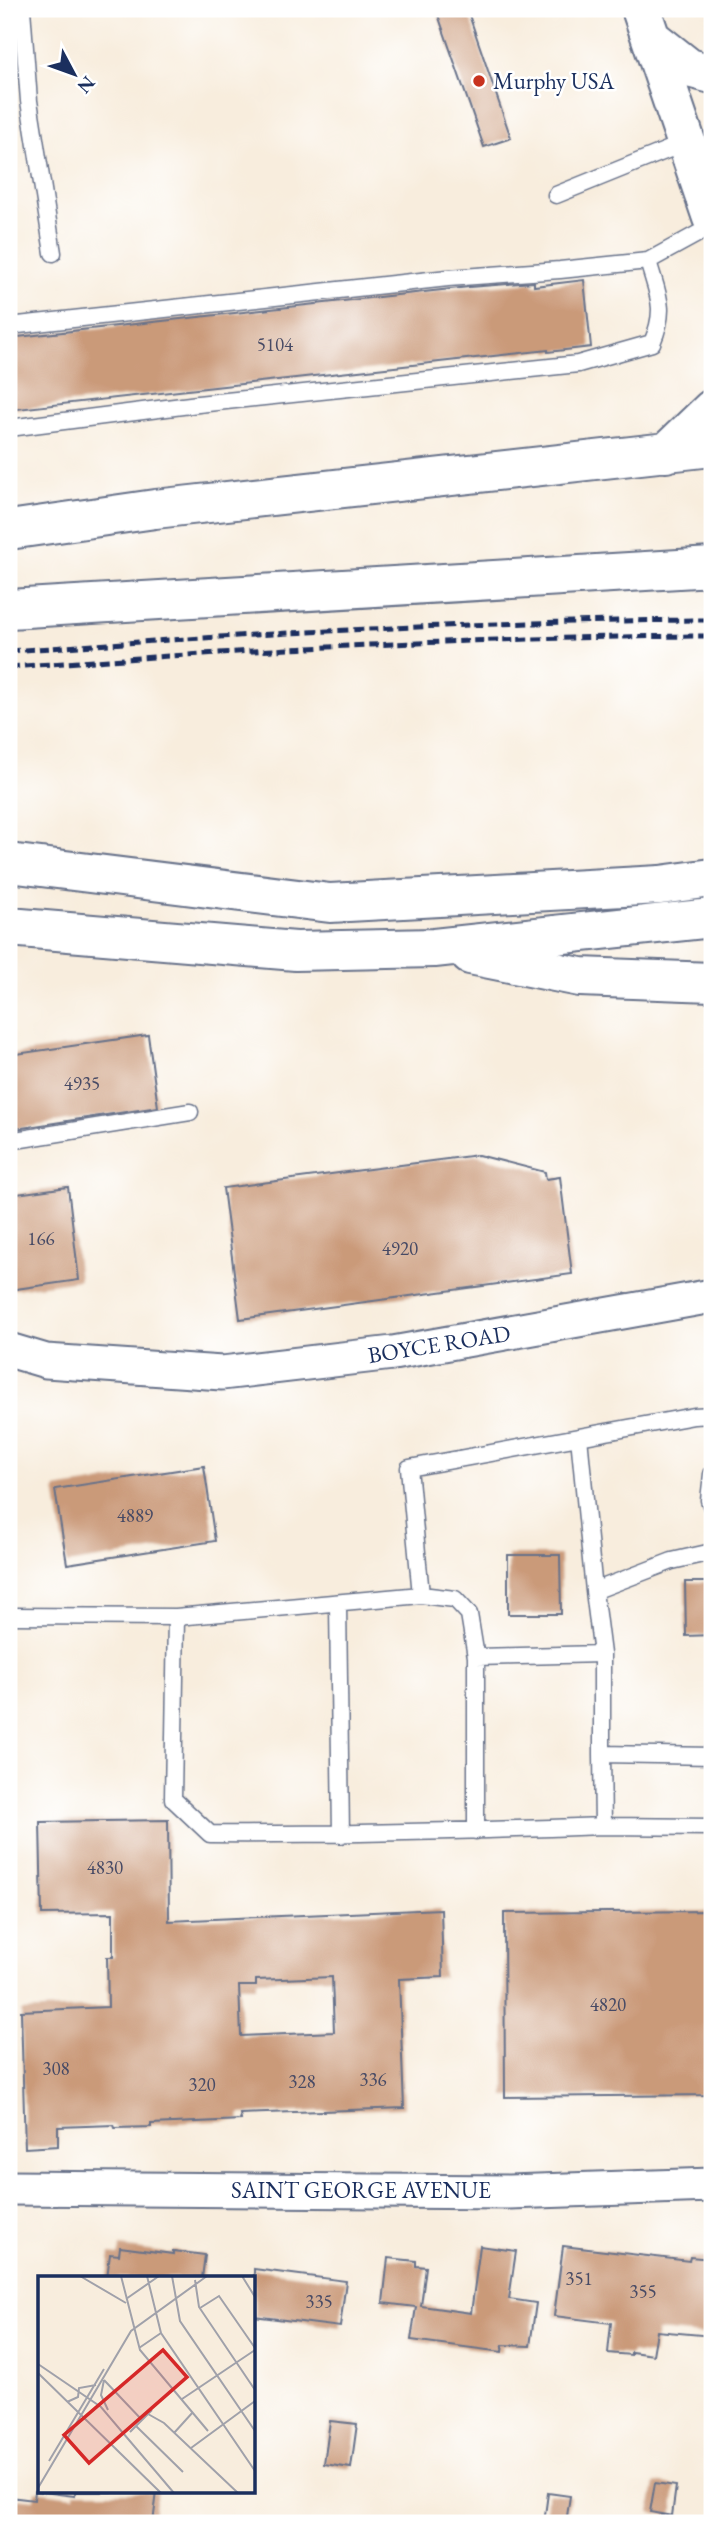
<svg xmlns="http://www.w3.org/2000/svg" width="721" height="2532" font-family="'EB Garamond',serif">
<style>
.building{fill:#ca9a79;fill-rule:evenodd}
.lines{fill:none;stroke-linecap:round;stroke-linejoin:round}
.service-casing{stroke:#68728a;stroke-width:19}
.minor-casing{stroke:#68728a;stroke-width:37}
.secondary-casing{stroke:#68728a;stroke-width:42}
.trunk-casing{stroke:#68728a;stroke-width:42}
.service{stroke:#fff;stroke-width:16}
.minor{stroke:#fff;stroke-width:33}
.secondary{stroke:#fff;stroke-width:38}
.trunk{stroke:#fff;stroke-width:38}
.rail{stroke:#1b2f5e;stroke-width:5;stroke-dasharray:10 5;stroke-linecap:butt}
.poi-dot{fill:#c8321e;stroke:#fff;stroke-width:2.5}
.labels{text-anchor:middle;stroke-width:5;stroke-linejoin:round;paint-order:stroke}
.number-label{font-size:19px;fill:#474a65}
.poi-label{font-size:23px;fill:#1b2f5e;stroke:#fff;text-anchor:start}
.street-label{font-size:23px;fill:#1b2f5e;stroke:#fff}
.inset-road{fill:none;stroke:#a0a1aa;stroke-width:2}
.view{fill:#d62828;fill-opacity:0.15;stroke:#d62828;stroke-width:3.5}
.inset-edge{fill:none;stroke:#1b2f5e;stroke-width:3.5}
</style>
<rect width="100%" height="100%" fill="#fff"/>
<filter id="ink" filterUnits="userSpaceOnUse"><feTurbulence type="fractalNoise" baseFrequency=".0143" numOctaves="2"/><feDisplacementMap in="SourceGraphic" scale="14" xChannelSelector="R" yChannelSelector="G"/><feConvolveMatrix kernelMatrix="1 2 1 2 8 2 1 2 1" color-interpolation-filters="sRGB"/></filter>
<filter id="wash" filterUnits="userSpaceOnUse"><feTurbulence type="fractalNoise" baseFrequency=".00686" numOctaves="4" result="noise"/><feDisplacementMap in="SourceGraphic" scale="28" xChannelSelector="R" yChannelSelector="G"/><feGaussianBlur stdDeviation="1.57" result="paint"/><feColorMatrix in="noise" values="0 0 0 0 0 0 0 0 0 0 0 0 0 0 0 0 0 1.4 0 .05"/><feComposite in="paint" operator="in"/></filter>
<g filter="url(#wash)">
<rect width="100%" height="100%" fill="#f8eddd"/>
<g id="blocks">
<path class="building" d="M 436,9 L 467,9 L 511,138 L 484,147 Z
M 584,280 L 591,347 L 548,352 L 548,350 L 9,410 L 9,338 L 469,287 L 534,282 L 534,286 Z
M 148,1035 L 158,1107 L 9,1130 L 9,1055 Z
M 478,1155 L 545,1172 L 546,1179 L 560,1177 L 572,1274 L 240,1319 L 223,1188 Z
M 68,1187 L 79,1280 L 9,1290 L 9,1195 Z
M 204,1466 L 215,1541 L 67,1564 L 55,1489 Z
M 508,1555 L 560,1555 L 561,1614 L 508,1614 Z
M 685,1582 L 712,1582 L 712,1635 L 686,1636 Z
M 168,1820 L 169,1921 L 441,1909 L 443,1977 L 399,1979 L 404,2108 L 240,2114 L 241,2120 L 151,2124 L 151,2127 L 115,2128 L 114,2125 L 58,2127 L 58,2146 L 25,2148 L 21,2011 L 108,2007 L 107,1957 L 113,1957 L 113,1913 L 42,1914 L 40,1822 ZM 332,1977 L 334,2032 L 241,2036 L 239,1986 L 256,1986 L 256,1980 Z
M 712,1911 L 712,2095 L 505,2097 L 504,1913 Z
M 480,2246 L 516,2251 L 509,2299 L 536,2303 L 530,2346 L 503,2345 L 502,2352 L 411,2340 L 416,2307 L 383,2303 L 388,2258 L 416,2261 L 416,2266 L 426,2267 L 421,2306 L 471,2313 Z
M 563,2246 L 689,2261 L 690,2257 L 712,2259 L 712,2336 L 657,2331 L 653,2355 L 631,2352 L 631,2355 L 608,2353 L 611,2323 L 554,2316 Z
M 120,2247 L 173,2254 L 173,2251 L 205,2255 L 202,2278 L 107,2278 L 110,2254 L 119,2255 Z
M 254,2269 L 346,2281 L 340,2327 L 254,2316 Z
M 330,2421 L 357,2424 L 351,2468 L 324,2464 Z
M 655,2483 L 676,2486 L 672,2516 L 650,2512 Z
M 35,2491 L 75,2496 L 75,2492 L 157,2492 L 153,2523 L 9,2523 L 9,2497 L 34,2500 Z
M 548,2493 L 570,2496 L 566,2523 L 544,2523 Z"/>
</g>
</g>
<g filter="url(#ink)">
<use href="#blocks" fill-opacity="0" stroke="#68728a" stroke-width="2"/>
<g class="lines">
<defs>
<path id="service" d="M 22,9 L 29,101 L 53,253
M 556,195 L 687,142
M 9,326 L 448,278 L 560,270 L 648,261 L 712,226
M 9,428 L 198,404 L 578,364 L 652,343 C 667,308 658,296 648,261
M 9,1141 L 190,1112
M 579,1437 L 594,1591 L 672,1561 L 712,1552
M 712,1474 L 709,1500 L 712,1508
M 594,1591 L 602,1654
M 421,1595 L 409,1468 L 694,1416 L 712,1415
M 338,1604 L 341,1835
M 9,1616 L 176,1617
M 476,1657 L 602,1654 L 602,1754
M 712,1756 L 602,1754 L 603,1826 L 712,1827
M 476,1831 L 476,1657 L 469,1614 L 455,1599 L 421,1595 L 176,1617 L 173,1799 L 210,1834 C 341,1835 472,1831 603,1826"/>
<path id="minor" d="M 9,1350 L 46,1361 L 222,1373 L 393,1353 L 712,1296
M 9,2188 L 509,2192 L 712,2185"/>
<path id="secondary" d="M 641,9 L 712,218
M 651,38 L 689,68 L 712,74"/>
<path id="trunk" d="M 666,453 L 712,409
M 9,530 L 155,509 L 712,447
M 9,609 L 712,567
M 9,863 L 330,903 L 660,885 L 712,878
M 9,927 L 296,951 L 434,948 L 712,918
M 470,955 L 580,977 L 712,982"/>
</defs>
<use href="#service" class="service-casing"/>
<use href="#minor" class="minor-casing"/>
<use href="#secondary" class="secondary-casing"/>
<use href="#trunk" class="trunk-casing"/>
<use href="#service" class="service"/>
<use href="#minor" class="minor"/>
<use href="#secondary" class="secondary"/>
<use href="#trunk" class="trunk"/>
<path class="rail" d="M 9,651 C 243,634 477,621 712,620
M 9,667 C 243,650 477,637 712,636"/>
</g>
</g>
<circle class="poi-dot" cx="479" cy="81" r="7"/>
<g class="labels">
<g class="number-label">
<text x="275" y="351">5104</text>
<text x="82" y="1090">4935</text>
<text x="41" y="1245">166</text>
<text x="400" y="1255">4920</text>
<text x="135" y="1522">4889</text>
<text x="105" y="1874">4830</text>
<text x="608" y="2011">4820</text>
<text x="56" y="2075">308</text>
<text x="373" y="2086">336</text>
<text x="302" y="2088">328</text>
<text x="202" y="2091">320</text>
<text x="579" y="2285">351</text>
<text x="643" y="2298">355</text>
<text x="319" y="2308">335</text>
</g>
<g class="poi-label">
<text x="493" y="89">Murphy USA</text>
</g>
<g class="street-label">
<text transform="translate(439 1344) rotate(-9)" y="8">BOYCE ROAD</text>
<text x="361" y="2198">SAINT GEORGE AVENUE</text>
</g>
</g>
<g transform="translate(38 2276)">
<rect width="217" height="217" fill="#f8eddd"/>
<path class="inset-road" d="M 42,0 L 88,27M 83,0 L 102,74 L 170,155M 109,0 L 123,57 L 217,195M 134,0 L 142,45 L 217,155M 204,0 L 217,21M 157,4 L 161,31 L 217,114M 88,23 L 121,0M 162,32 L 181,20 L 217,72M 101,72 L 123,57M 0,88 L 63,131 L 136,217M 0,97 L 123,217M 66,104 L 104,144M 66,104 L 63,119 L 70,134M 144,123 L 217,74M 29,126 L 40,121 L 41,112 L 58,109M 110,138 L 126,147 L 200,217M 98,150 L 145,196M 92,156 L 114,134M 136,157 L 155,136M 153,172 L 217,125M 11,185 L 66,93M 0,212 L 93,55 L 169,0"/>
<path class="view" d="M 125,74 L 149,101 L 51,187 L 26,159 Z"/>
<rect width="217" height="217" class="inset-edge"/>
</g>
<rect width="721" height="2532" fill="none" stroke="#fff" stroke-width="35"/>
<g transform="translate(74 74) rotate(131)" stroke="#ffffff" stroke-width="5" paint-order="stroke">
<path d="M0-5L12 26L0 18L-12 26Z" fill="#1b2f5e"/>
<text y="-10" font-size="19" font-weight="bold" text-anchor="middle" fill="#1b2f5e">N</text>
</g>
</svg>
